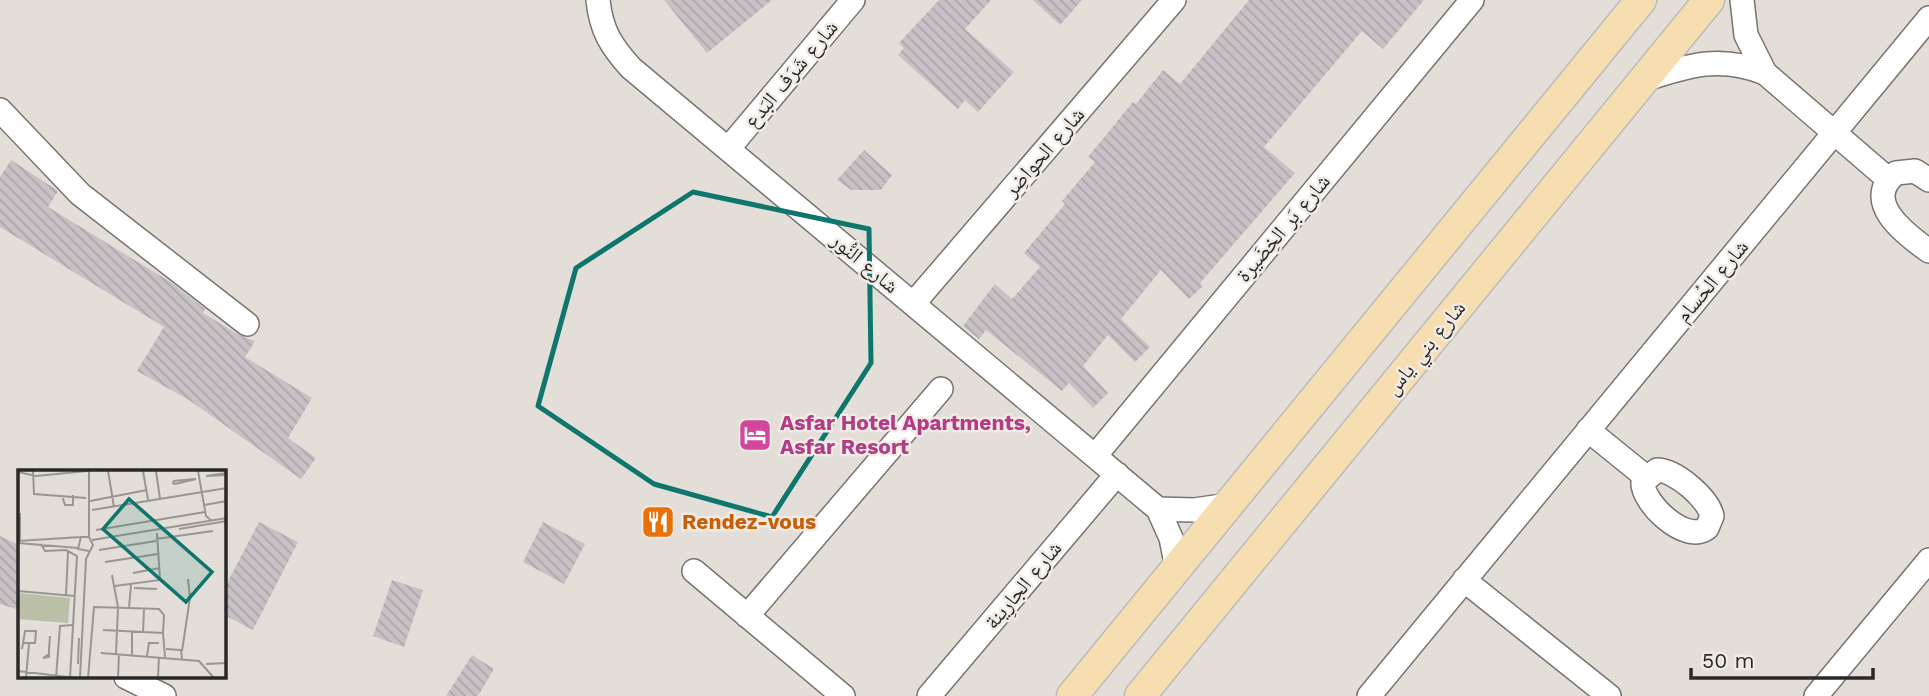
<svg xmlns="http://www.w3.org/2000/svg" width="1929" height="696" font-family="'Work Sans','Noto Naskh Arabic',sans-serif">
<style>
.building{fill:url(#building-back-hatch)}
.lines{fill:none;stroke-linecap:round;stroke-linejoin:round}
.minor-casing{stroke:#79746f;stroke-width:26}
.major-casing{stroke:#bbbbba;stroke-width:33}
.minor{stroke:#fff;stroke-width:23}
.major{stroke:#f6deb0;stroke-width:30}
.marked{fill:none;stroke:#0f766e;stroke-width:5;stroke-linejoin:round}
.labels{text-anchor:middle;stroke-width:5;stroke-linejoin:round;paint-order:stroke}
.street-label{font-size:21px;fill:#2b2927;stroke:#f1ebe6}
.hotel-label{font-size:21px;font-weight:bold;fill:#b23c85;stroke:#f1ebe6;text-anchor:start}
.food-label{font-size:21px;font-weight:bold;fill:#c56008;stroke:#f1ebe6;text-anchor:start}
.inset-road{fill:none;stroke:#9a9692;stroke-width:2}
.view{fill:#0f766e;fill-opacity:0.15;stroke:#0f766e;stroke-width:3.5}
.inset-edge{fill:none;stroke:#2b2927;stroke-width:3.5}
</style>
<defs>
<pattern id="building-back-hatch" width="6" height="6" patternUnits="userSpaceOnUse" patternTransform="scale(1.75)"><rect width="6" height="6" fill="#c7c1c5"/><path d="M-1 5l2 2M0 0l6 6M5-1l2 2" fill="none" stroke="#aba6a9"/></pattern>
</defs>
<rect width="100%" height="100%" fill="#e4ded9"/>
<path class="building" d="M 664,0 L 772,0 L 707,53 Z
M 939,0 L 991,0 L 965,29 L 1014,72 L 978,112 L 965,100 L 958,109 L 898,55 L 904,48 L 899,43 Z
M 1033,0 L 1082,0 L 1060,25 Z
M 1249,0 L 1424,0 L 1383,49 L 1362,31 L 1264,147 L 1295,173 L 1200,283 L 1203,286 L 1189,299 L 1161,270 L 1121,319 L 1150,347 L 1135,362 L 1108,335 L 1083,366 L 1108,393 L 1093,408 L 1069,383 L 1062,391 L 986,330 L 979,339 L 963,326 L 995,284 L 1012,299 L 1040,267 L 1024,253 L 1065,204 L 1062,201 L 1095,162 L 1088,157 L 1133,102 L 1136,104 L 1163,70 L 1180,84 Z
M 864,150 L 892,175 L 881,190 L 851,190 L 837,180 Z
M 11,160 L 58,191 L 48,207 L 172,283 L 205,309 L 203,313 L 239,335 L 255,341 L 245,357 L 312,398 L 288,438 L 316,458 L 301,479 L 189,400 L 137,371 L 164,327 L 0,227 L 0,177 Z
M 259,522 L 298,542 L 253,630 L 224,615 L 224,589 Z
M 543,522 L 585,544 L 564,584 L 523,562 Z
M 0,536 L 19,545 L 19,610 L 0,604 Z
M 392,580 L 423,590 L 404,647 L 373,636 Z
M 472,655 L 494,669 L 478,696 L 446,696 Z"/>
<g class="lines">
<defs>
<path id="minor" d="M 598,0 C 601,30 611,46 631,68 L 1158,509 L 1171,538 L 1177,568
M 1742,0 L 1746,35 L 1765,73 L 1888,179
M 1644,80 C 1688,65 1721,55 1765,73
M 0,110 L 80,194 L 247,324
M 728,149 L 853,0
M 1929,180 L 1915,171 L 1896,173 C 1861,201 1905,234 1929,251
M 913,304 L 1174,0
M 1588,430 L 1646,477
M 1095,456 L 1472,0
M 1657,470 C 1675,470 1708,498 1712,516 L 1707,528 C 1685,545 1641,501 1643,482 Z
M 1158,509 L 1194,510 L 1229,505
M 694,571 L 843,696
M 1464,580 L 1609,696
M 747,616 L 941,389
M 126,677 L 164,696
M 929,696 L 1117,474
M 1369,696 L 1929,18
M 1816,696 L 1929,560"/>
<path id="major" d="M 1072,696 L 1641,0
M 1140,696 L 1709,0"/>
</defs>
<use href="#minor" class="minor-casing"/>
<use href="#major" class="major-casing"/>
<use href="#minor" class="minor"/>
<use href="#major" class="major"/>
</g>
<path class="marked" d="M 693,192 L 869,229 L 871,363 L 772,517 L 654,484 L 538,406 L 576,268 Z"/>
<defs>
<symbol id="hotel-square" viewBox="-11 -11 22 22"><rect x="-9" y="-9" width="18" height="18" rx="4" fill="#d1479c" stroke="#f1ebe6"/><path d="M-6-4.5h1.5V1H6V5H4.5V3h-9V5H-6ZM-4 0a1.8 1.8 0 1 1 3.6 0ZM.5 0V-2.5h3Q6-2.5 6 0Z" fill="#fff"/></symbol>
<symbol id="restaurant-square" viewBox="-11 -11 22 22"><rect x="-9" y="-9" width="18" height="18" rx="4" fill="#e8710a" stroke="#f1ebe6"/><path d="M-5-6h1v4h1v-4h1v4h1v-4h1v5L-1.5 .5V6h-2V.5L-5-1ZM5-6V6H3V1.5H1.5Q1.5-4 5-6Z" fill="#fff"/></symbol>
</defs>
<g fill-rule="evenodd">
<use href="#hotel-square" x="736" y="416" width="38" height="38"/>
<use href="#restaurant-square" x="639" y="503" width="38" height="38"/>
</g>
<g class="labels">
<g class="street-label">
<text transform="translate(791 74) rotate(-50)" y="7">شارع شَرَف البَدع</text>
<text transform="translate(1044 152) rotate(-49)" y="7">شارع الحواضِر</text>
<text transform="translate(1283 228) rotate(-50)" y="7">شارع بَر الخِضَيرة</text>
<text transform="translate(865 263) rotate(40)" y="7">شارع النُّور</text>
<text transform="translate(1712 281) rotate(-50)" y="7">شارع الحُسام</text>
<text transform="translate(1425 348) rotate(-51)" y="7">شارع بني ياس</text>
<text transform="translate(1023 585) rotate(-50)" y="7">شارع الجارِينة</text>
</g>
<g class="hotel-label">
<text x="780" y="430">Asfar Hotel Apartments,<tspan x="780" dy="24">Asfar Resort</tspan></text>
</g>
<g class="food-label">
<text x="682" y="529">Rendez-vous</text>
</g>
</g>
<g transform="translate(18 470)">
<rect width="208" height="208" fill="#e4ded9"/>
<path d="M 0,123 L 52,128 L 50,153 L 0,149 Z" fill="#bbbfa8"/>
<path class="inset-road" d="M 15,1 L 16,24 L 68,28M 90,1 L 96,37M 125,1 L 130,30M 138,1 L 142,29M 180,1 L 188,46 L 194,51M 0,2 L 18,6 L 69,1M 188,6 L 209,5M 188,6 L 209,3M 178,9 L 157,14 L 155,13 L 156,11 ZM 44,26 L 47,35 L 55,35 L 55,25M 72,31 L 129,20M 186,35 L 209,31M 74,40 L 209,18M 2,43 L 2,71M 161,59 L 209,51M 78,60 L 187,42M 71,67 L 71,1M 138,69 L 195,61M 74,70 L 209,48M 0,71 L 63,67M 0,73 L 60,78M 23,74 L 27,81 L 48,80 L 59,86 L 52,208M 81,80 L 138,71M 87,92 L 140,84M 115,103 L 142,98M 94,105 L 100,137 L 98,184M 97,116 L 142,110 L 139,63M 116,118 L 139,119M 0,121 L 57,126M 48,125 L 50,82M 111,138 L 113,115M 85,160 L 145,163 L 147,187M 125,163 L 126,139M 4,179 L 7,161 L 18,161 L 17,173 L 5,173M 148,179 L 163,180 L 164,189M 164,181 L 172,128 L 170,109M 83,183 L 181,191 L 196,208M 31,184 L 25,188 L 31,187 L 31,180 L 32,166M 114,185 L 114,162M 129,186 L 131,173 L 141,173M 60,194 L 61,168M 188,194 L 209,193M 0,201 L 58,208M 8,208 L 11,173M 38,208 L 42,156 L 54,155M 62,208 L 68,89 L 75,75 L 71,67 L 63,67 L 60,79 L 71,81M 70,208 L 76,137 L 141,139 L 146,145 L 145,163M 100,208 L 101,184M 140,208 L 141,187"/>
<path class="view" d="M 111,29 L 194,102 L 168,132 L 85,59 Z"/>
<rect width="208" height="208" class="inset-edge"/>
</g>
<path d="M1691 668v10h182v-10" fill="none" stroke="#2b2927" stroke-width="3.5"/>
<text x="1702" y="668" font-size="21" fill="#2b2927" stroke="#f1ebe6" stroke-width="5" paint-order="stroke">50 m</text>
</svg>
